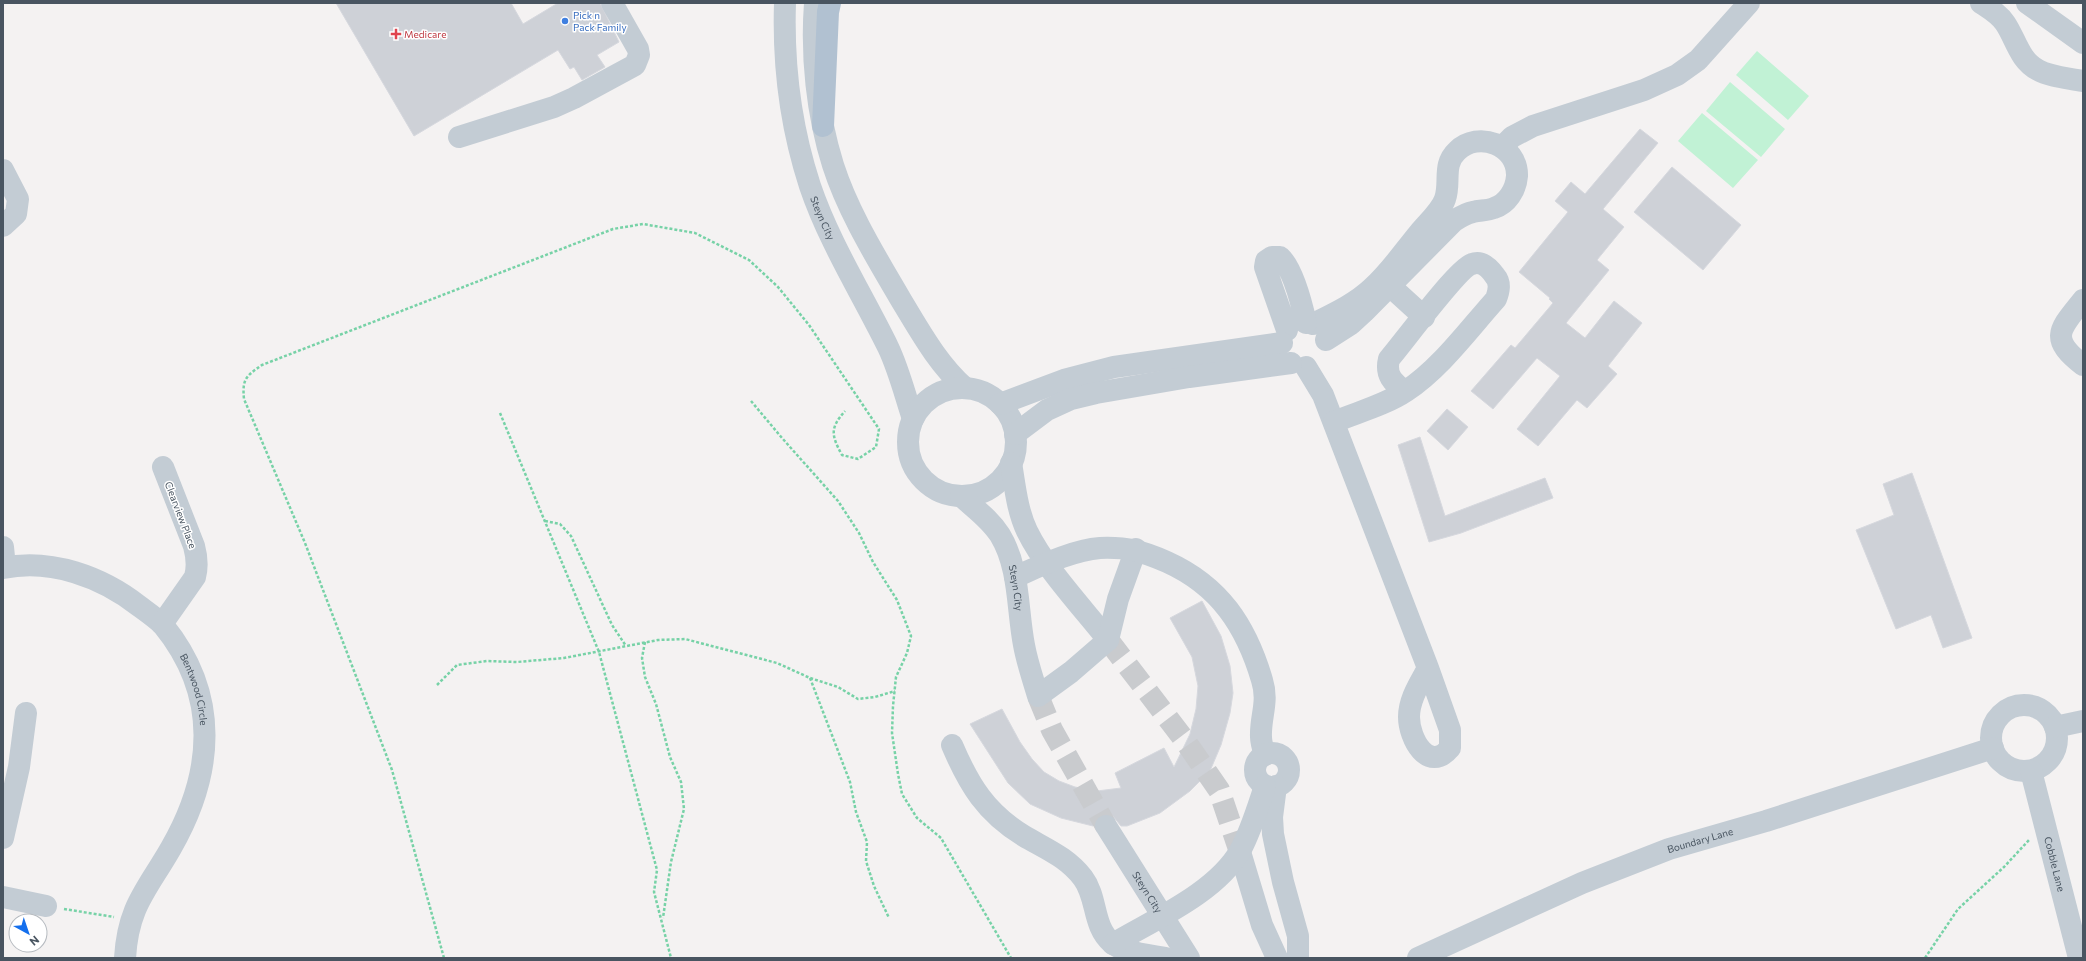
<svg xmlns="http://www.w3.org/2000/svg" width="2086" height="961" font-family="Commissioner,sans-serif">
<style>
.green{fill:#c1f2d5}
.building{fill:#ced1d7;stroke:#d6d8de}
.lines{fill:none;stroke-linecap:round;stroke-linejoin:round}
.minor-tunnel{stroke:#c9cbce;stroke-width:22;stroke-dasharray:22 11;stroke-linecap:butt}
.path{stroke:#77d2a7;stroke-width:2.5;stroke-dasharray:3 2;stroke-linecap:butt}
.minor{stroke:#c3ccd4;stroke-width:22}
.major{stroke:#b1c1d1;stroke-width:22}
.shop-dot{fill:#3f7fe0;stroke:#fff;stroke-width:1.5}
.health-dot{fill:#e0444e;stroke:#fff;stroke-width:1.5}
.labels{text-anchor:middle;stroke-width:3;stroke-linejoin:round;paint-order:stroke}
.shop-label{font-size:10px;fill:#366cbe;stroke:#fff;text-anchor:start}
.health-label{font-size:10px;fill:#be3a42;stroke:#fff;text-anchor:start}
.street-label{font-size:10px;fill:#495561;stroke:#fff}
</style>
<rect width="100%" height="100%" fill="#f4f2f2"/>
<path class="green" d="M 1757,51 L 1809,96 L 1788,120 L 1736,75 Z
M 1730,82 L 1785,129 L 1761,157 L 1706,111 Z
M 1702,113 L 1758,160 L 1733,188 L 1678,141 Z"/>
<path class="building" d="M 336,3 L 511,3 L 523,24 L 558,3 L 600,3 L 619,42 L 597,55 L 605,67 L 582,80 L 574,67 L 570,69 L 558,50 L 414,136 Z
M 1640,129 L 1658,143 L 1603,209 L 1624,227 L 1597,260 L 1609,270 L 1566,323 L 1585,338 L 1614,301 L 1642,323 L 1608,366 L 1617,374 L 1587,408 L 1577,400 L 1538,446 L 1517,429 L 1560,376 L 1537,358 L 1493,409 L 1471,391 L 1511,345 L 1515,348 L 1553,303 L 1549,299 L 1550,298 L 1519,272 L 1568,212 L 1555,201 L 1571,182 L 1585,194 Z
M 1672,167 L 1741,225 L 1703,270 L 1634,212 Z
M 1447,409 L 1468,427 L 1448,450 L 1427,431 Z
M 1420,437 L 1445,516 L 1545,478 L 1553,498 L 1461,533 L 1429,542 L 1398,445 Z
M 1912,473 L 1972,638 L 1943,648 L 1931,615 L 1896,629 L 1856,530 L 1894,515 L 1883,484 Z
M 1202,601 L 1221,636 L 1230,666 L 1233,693 L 1230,713 L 1221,745 L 1210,771 L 1190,791 L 1160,813 L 1127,826 L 1121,826 L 1112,815 L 1106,814 L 1099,816 L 1093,826 L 1061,818 L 1030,804 L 1008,783 L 970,724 L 1002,709 L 1020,742 L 1032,759 L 1044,772 L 1059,781 L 1075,787 L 1097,791 L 1121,788 L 1115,773 L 1164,748 L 1174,767 L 1190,734 L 1196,709 L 1198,686 L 1192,657 L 1170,618 Z"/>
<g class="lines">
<path class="minor-tunnel" d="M 1108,640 L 1186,742 L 1219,790 L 1240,852
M 1038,696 L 1052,730 L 1106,826"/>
<path class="path" d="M 751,401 L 782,438 L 838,501 L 859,533 L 873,562 L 897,600 L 911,636 L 907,653 L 896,677 L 893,706 L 892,733 L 898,774 L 902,794 L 917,818 L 941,838 L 1011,958
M 500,413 L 599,652 L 657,870 L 654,892 L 671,958
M 545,521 L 560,524 L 571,536 L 612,625 L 626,646
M 645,642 L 642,658 L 645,677 L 656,704 L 670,757 L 681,782 L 684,809 L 671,862 L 663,918
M 810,678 L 850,782 L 856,812 L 867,842 L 866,861 L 874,886 L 889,918
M 437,685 L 457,665 L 487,661 L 517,662 L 564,658 L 658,640 L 685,639 L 777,663 L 810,678 L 838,687 L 858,699 L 875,697 L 895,691
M 64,909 L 114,917
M 444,958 L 392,770 L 305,543 L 244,399 C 242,379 246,376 262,365 L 613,229 L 643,224 L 695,233 L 749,260 L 778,287 L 809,325 L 879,429 L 876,447 L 858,459 L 842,455 C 831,435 830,428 845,411
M 1925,958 L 1958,909 L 2004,867 L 2029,840"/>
<g class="minor">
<path id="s1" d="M 785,3 C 783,64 791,128 810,186 C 829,242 862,294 888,347 C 899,370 905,395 913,419"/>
<path d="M 815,3 C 811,56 817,114 833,165 C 848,212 876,257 901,300 C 920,331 937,363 965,388"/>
<path d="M 1981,3 C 1990,9 1999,14 2005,23 C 2016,39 2019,60 2038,70 C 2050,77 2069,78 2083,81"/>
<path d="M 2027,3 L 2083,43"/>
<path d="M 459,137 L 554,107 L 574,98 L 635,65 L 639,55 L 638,49 L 612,3"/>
<path d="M 1502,147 L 1512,137 L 1533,126 L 1644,90 L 1677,75 L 1698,60 L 1749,3"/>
<path d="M 3,170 L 18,199 L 16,214 L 3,226"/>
<path d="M 1390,286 L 1424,317"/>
<path d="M 2083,300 C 2060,329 2048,338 2083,365"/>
<path d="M 1313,324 C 1333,314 1355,304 1372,288 C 1390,272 1404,251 1419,233 C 1427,223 1441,211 1445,199 C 1451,182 1442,165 1457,151 C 1478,130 1518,145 1517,176 C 1516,190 1507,204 1494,208 C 1487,211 1480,210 1473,212 C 1466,213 1460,217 1454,221 L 1364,312 L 1351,324 L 1326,340"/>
<path d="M 1287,330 L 1265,267 L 1266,261 L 1272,257 L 1280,257 C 1293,269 1302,305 1306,323"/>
<path d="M 1306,367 L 1323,395 L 1428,668 L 1450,730 L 1450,748 C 1428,774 1409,738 1409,717 C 1409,699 1420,683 1428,668"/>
<circle cx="962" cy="442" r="54"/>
<path d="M 1000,404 L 1064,380 L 1114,367 L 1282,343"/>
<path d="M 1334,422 C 1358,412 1385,405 1406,391 C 1440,369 1469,329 1496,299 C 1499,291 1501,283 1495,276 C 1490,269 1482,260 1472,264 C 1458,268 1403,343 1389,359 C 1385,375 1393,383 1405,391"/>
<path d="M 1015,434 L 1047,410 L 1071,399 L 1096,393 L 1189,377 L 1291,363"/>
<path d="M 1011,463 C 1015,486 1017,510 1027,531 C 1045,568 1082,607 1108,640"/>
<path id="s2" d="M 961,496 C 974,508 990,519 1000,535 C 1020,568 1017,609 1024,645 C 1027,662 1033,679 1038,696 L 1071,672 L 1108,640 L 1118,599 L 1136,549"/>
<path d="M 3,547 L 5,567"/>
<path id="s3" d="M 3,568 C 51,558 102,577 139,606 C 147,612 156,618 163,625 C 220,695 214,773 171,848 C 147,890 128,906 125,958"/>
<path d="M 1015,577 C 1040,566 1073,550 1100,548 C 1128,547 1142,551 1167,562 C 1220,586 1246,626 1262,680 C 1269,702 1260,717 1261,737 C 1261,743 1263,749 1265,755"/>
<path d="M 162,624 L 195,577 C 198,566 197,557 194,546 L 163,467"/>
<circle cx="2024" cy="738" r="33"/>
<path d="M 2055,727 L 2083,721"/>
<path d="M 952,745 C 969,785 986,813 1024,836 C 1046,849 1067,857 1083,878 C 1098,898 1092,926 1112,943 C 1123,952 1151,956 1165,958"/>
<circle cx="1272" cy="770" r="17"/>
<path id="s4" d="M 2031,771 L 2079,958"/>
<path d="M 1276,786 L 1272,817 L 1273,834 L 1283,882 L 1298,936 L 1298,958"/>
<path id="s5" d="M 1106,826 L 1189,958"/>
<path d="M 3,838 L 19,767 L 26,713"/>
<path d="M 1240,852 L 1262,925 L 1277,958"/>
<path d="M 3,897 L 46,906"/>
<path d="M 1113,944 C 1153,920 1216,893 1240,851 C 1251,831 1258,807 1265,786"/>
<path id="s6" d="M 1418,958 L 1582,883 L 1669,849 L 1766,821 L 1993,748"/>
</g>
<path class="major" d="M 823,126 L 828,12 L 830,3"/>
</g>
<circle class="shop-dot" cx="565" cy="21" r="4"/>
<path class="health-dot" d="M394 28h4v4h4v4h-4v4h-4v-4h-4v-4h4z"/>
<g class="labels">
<g class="shop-label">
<text x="573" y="19">Pick n<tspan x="573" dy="12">Pack Family</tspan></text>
</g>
<g class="health-label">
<text x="404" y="38">Medicare</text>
</g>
<g class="street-label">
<text dy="4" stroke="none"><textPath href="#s1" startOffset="220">Steyn City</textPath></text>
<text transform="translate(181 515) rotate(69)" y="4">Clearview Place</text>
<text dy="4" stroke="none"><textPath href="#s2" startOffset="111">Steyn City</textPath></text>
<text dy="4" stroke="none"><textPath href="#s3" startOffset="249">Bentwood Circle</textPath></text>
<text dy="4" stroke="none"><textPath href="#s6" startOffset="306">Boundary Lane</textPath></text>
<text dy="4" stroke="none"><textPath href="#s4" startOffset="96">Cobble Lane</textPath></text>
<text dy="4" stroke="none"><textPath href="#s5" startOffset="78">Steyn City</textPath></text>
</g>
</g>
<rect width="2086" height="961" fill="none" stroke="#495561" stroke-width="8"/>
<g transform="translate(28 933) rotate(140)"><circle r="19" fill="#ffffff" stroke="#b6bbc0"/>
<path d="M0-3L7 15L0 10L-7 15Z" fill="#146fed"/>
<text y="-6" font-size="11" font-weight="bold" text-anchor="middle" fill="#495561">N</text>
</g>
</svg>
